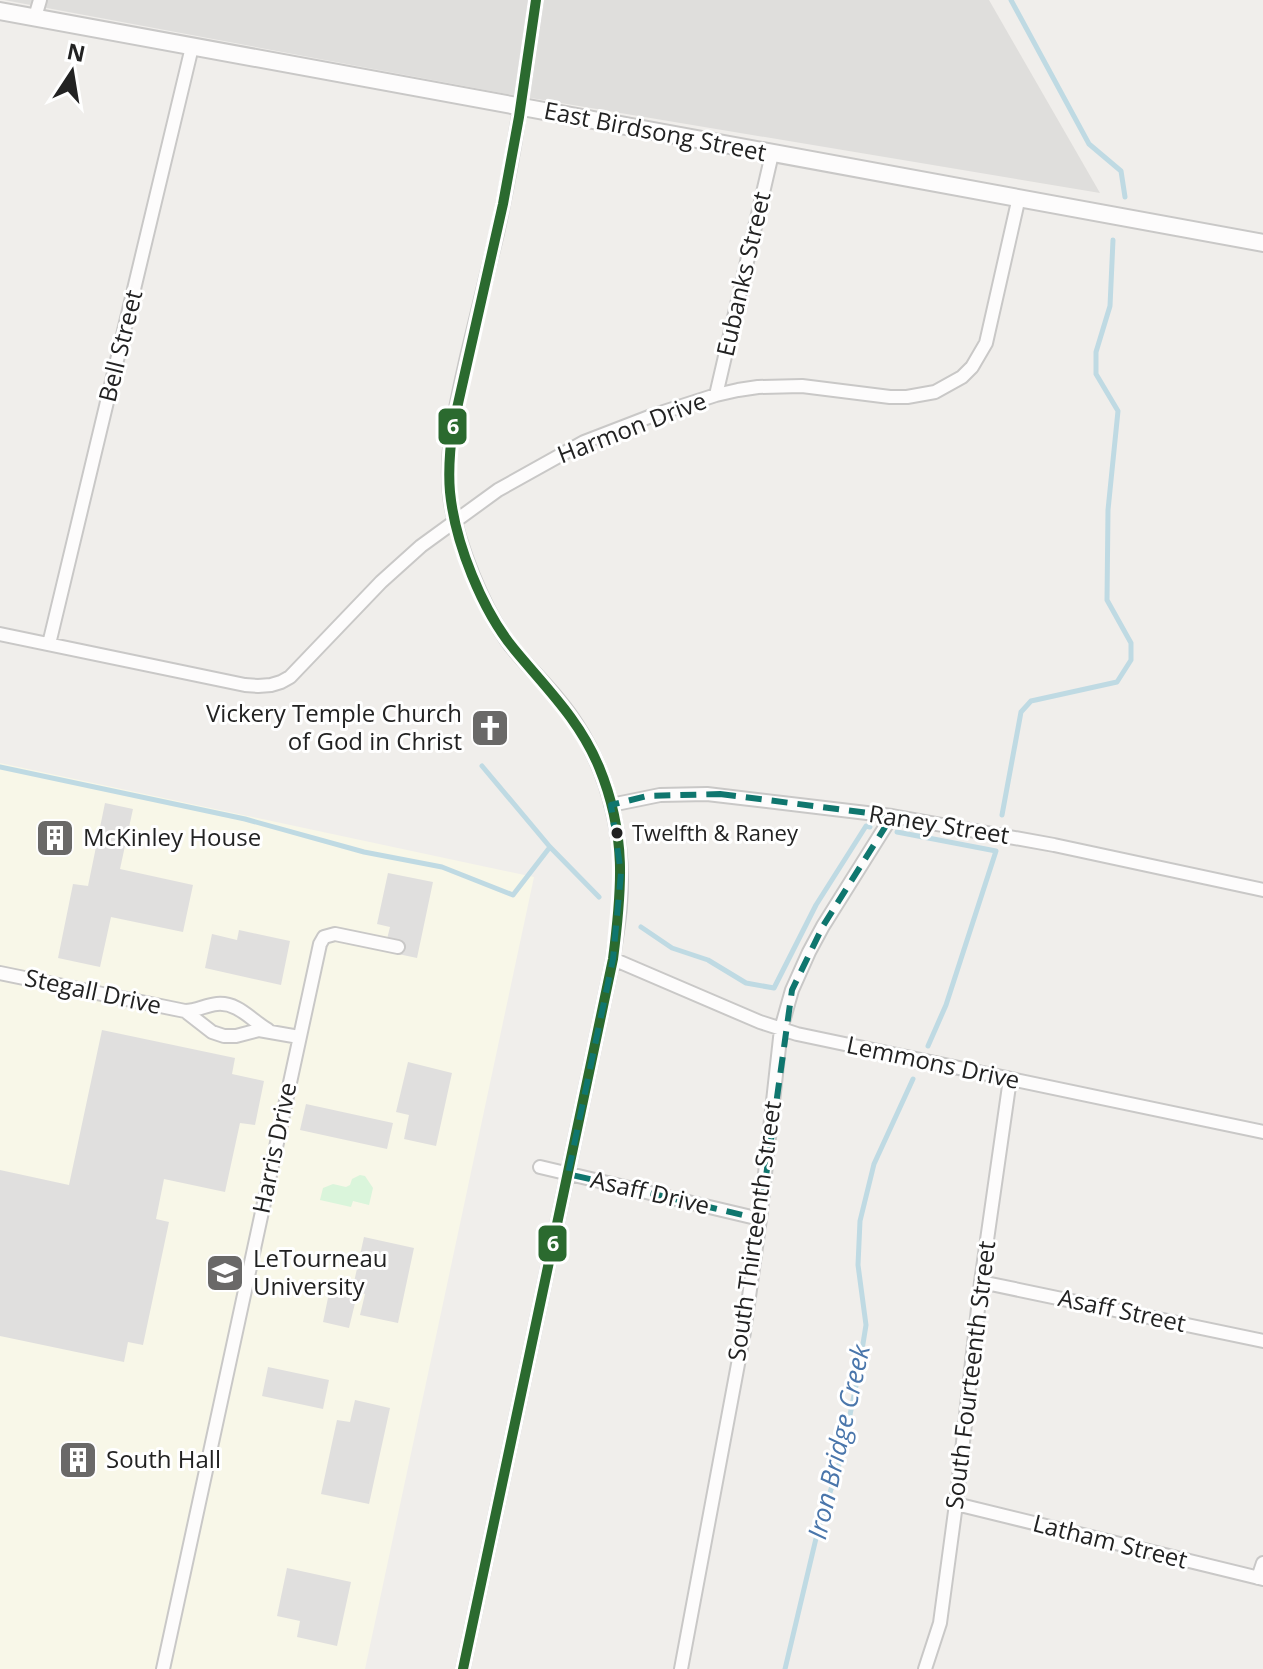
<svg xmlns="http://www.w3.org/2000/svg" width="1263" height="1669" font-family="'Open Sans',sans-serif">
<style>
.residential{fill:#dfdedc}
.education{fill:#f8f7e8}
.park{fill:#daf5db}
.parking{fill:#e0dfde}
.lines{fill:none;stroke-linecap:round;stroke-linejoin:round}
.stream{stroke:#bfdae3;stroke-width:5}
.minor-casing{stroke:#c9c8c7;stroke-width:16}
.tertiary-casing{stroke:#c9c8c7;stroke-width:20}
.minor{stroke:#fdfcfc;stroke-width:12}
.tertiary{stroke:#fdfcfc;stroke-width:16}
.bus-1-casing{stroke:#fff;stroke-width:16}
.bus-1{stroke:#2b6a2f;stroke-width:10}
.marked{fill:none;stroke:#0f766e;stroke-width:6;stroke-dasharray:16 10;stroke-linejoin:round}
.bus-dot{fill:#222;stroke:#fff;stroke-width:3}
.labels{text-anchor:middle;stroke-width:6;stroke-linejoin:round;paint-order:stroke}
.bus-label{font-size:22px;fill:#222;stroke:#fff;text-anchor:start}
.street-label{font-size:24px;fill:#222;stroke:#fff}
.poi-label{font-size:24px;fill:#222;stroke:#fff;text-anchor:start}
.water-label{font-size:26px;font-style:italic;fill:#4a76ab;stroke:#fff}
.line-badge{stroke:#fff;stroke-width:3}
.badge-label{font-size:22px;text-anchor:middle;font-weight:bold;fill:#fff}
</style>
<rect width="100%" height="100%" fill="#f0eeeb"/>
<path class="residential" d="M 4,0 L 989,0 L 1100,193 L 513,95 Z"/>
<path class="education" d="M 0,763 L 534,877 L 365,1669 L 0,1669 Z"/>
<path class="park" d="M 360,1175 L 365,1176 L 373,1188 L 369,1205 L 353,1201 L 351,1207 L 320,1200 L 323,1188 L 333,1184 L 346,1187 L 350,1185 L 352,1179 Z"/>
<path class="parking" d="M 105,803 L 133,809 L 120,869 L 193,885 L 183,932 L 111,917 L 100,967 L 58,958 L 73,884 L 88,886 Z
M 388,873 L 433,882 L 417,958 L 384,951 L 390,927 L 377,924 Z
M 239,930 L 290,941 L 281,985 L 205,968 L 212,934 L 237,940 Z
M 102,1030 L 235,1058 L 232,1074 L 264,1081 L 255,1125 L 240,1123 L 225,1192 L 164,1179 L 156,1219 L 169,1222 L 143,1345 L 128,1342 L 124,1362 L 0,1336 L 0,1170 L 69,1185 Z
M 408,1062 L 452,1073 L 436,1146 L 404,1139 L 409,1115 L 396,1112 Z
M 306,1104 L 393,1123 L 387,1149 L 300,1130 Z
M 364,1237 L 414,1248 L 398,1323 L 360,1315 L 365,1294 L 352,1291 Z
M 329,1293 L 356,1299 L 349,1328 L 323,1322 Z
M 268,1367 L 329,1380 L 323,1409 L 262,1396 Z
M 355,1400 L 390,1408 L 369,1504 L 321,1494 L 337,1420 L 350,1422 Z
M 287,1568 L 351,1582 L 337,1646 L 297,1637 L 300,1621 L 277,1616 Z"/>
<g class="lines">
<path class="stream" d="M 1011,0 L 1089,144 L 1121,171 L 1125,197
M 482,766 L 550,847
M 0,767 L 245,819 L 364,852 L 442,867 L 513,895 L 550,847 L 599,897
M 1002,815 L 1021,712 L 1031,701 L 1117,682 L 1131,660 L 1131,643 L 1107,600 L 1108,510 L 1118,411 L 1096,374 L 1096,352 L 1110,306 L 1113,240
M 897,832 L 996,851 L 946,1005 L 928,1046
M 641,927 L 672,948 L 708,960 L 746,983 L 774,988 L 816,905 L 866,826 L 870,827
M 785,1669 L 818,1530 L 841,1458 L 857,1381 L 866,1325 L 858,1265 L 860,1221 L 874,1164 L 913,1079"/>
<defs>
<path id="minor" d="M 35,17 L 40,0
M 716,395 L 772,154
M 0,634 L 245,685 L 258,686 L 271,685 L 281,682 L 290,677 L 381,582 L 421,546 L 498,490 L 584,442 L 654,415 L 716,395 L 738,390 L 758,387 L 802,386 L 890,397 L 907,397 L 935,392 L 962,377 L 972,367 L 986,343 L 1019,197
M 49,644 L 192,47
M 611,805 L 660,795 L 707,794 L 892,816 L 1054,845 L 1263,890
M 613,959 L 760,1022 L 797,1034 L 1263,1132
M 0,973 L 185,1011 C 196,1011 206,1005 217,1004 C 238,1002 251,1020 268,1030
M 185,1011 L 212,1032 L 224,1036 L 236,1036 L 259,1030 L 299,1037
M 540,1167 L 760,1219
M 981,1282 L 1263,1341
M 956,1504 L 1263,1579
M 1258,1578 L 1263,1563
M 163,1669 L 320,944 L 324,937 L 335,934 L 398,947
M 463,1669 L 613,959 C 615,941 619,923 620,905 C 625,844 611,778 577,725 C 559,696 533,673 511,646 C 484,611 455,539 450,495 C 445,449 457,402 467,357 C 477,316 487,275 497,233 C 514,156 525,78 536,0
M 681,1669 L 744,1332 L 760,1219 L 781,1029 L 792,990 L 809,952 L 823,926 L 892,816
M 925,1669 L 940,1623 L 956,1504 L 981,1282 L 1010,1079"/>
<path id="tertiary" d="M 0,11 L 1263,243"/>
</defs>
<use href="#minor" class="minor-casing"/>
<use href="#tertiary" class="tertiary-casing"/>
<use href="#minor" class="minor"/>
<use href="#tertiary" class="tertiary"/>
<defs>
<path id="bus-1" d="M 463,1669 L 613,959 C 622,889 627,835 599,767 C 579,719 546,688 514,649 C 482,610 455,543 450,492 C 448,470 450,448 453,426 L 503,204 L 519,117 L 536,0"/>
</defs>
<use href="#bus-1" class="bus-1-casing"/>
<use href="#bus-1" class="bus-1"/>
</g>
<path class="marked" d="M 720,794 L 892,816 L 823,926 L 792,990 L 760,1219 L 568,1174 L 613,959 L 621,873 L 611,805 L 647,796 Z"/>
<defs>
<symbol id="church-square" viewBox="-11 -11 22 22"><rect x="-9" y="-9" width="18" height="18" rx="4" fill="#6a6968" stroke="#fff"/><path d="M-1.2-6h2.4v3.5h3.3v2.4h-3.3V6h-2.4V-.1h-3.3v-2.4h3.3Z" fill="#fff"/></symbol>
<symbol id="building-square" viewBox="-11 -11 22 22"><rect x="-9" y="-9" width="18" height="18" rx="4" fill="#6a6968" stroke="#fff"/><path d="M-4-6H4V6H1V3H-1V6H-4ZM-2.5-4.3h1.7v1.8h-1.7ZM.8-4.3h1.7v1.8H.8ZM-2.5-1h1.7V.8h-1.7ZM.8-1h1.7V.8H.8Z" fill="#fff"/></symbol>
<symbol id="university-square" viewBox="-11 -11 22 22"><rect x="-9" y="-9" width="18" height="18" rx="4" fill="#6a6968" stroke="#fff"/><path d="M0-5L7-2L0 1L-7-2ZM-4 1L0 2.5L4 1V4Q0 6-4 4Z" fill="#fff"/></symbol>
</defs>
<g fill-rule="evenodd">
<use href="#church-square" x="468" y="706" width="44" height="44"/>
<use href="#building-square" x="33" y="816" width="44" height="44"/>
<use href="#university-square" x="203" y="1251" width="44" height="44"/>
<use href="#building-square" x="56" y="1438" width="44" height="44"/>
</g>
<circle class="bus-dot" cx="617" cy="833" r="7"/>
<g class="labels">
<g class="bus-label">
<text x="632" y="841">Twelfth &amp; Raney</text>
</g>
<g class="street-label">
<text transform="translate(655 132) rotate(11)" y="8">East Birdsong Street</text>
<text transform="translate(744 274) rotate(-77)" y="8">Eubanks Street</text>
<text transform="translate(121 346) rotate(-76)" y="8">Bell Street</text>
<text transform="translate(632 428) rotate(-21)" y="8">Harmon Drive</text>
<text transform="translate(939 825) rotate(9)" y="8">Raney Street</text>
<text transform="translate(93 992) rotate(12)" y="8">Stegall Drive</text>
<text transform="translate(933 1063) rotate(12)" y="8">Lemmons Drive</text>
<text transform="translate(275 1148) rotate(-78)" y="8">Harris Drive</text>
<text transform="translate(650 1193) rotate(13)" y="8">Asaff Drive</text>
<text transform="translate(755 1231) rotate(-82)" y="8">South Thirteenth Street</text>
<text transform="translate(1122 1311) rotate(12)" y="8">Asaff Street</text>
<text transform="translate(971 1375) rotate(-83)" y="8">South Fourteenth Street</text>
<text transform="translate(1110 1542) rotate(14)" y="8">Latham Street</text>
</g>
<g class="poi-label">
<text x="462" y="722" text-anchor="end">Vickery Temple Church<tspan x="462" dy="28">of God in Christ</tspan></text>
<text x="83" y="846">McKinley House</text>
<text x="253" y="1267">LeTourneau<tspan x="253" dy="28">University</tspan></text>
<text x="106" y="1468">South Hall</text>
</g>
<g class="water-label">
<text transform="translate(839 1442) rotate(-77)" y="9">Iron Bridge Creek</text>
</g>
</g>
<g class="line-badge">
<rect x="437" y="407" width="31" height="39" rx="8" fill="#2b6a2f"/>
<rect x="537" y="1224" width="31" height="39" rx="8" fill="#2b6a2f"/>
</g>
<g class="badge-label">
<text x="453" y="434">6</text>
<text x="553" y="1251">6</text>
</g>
<g transform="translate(72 72) rotate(12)" stroke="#ffffff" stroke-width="6" paint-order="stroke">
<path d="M0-6L14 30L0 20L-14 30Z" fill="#222222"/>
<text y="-12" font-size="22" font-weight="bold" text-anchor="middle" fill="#222222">N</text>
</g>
</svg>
